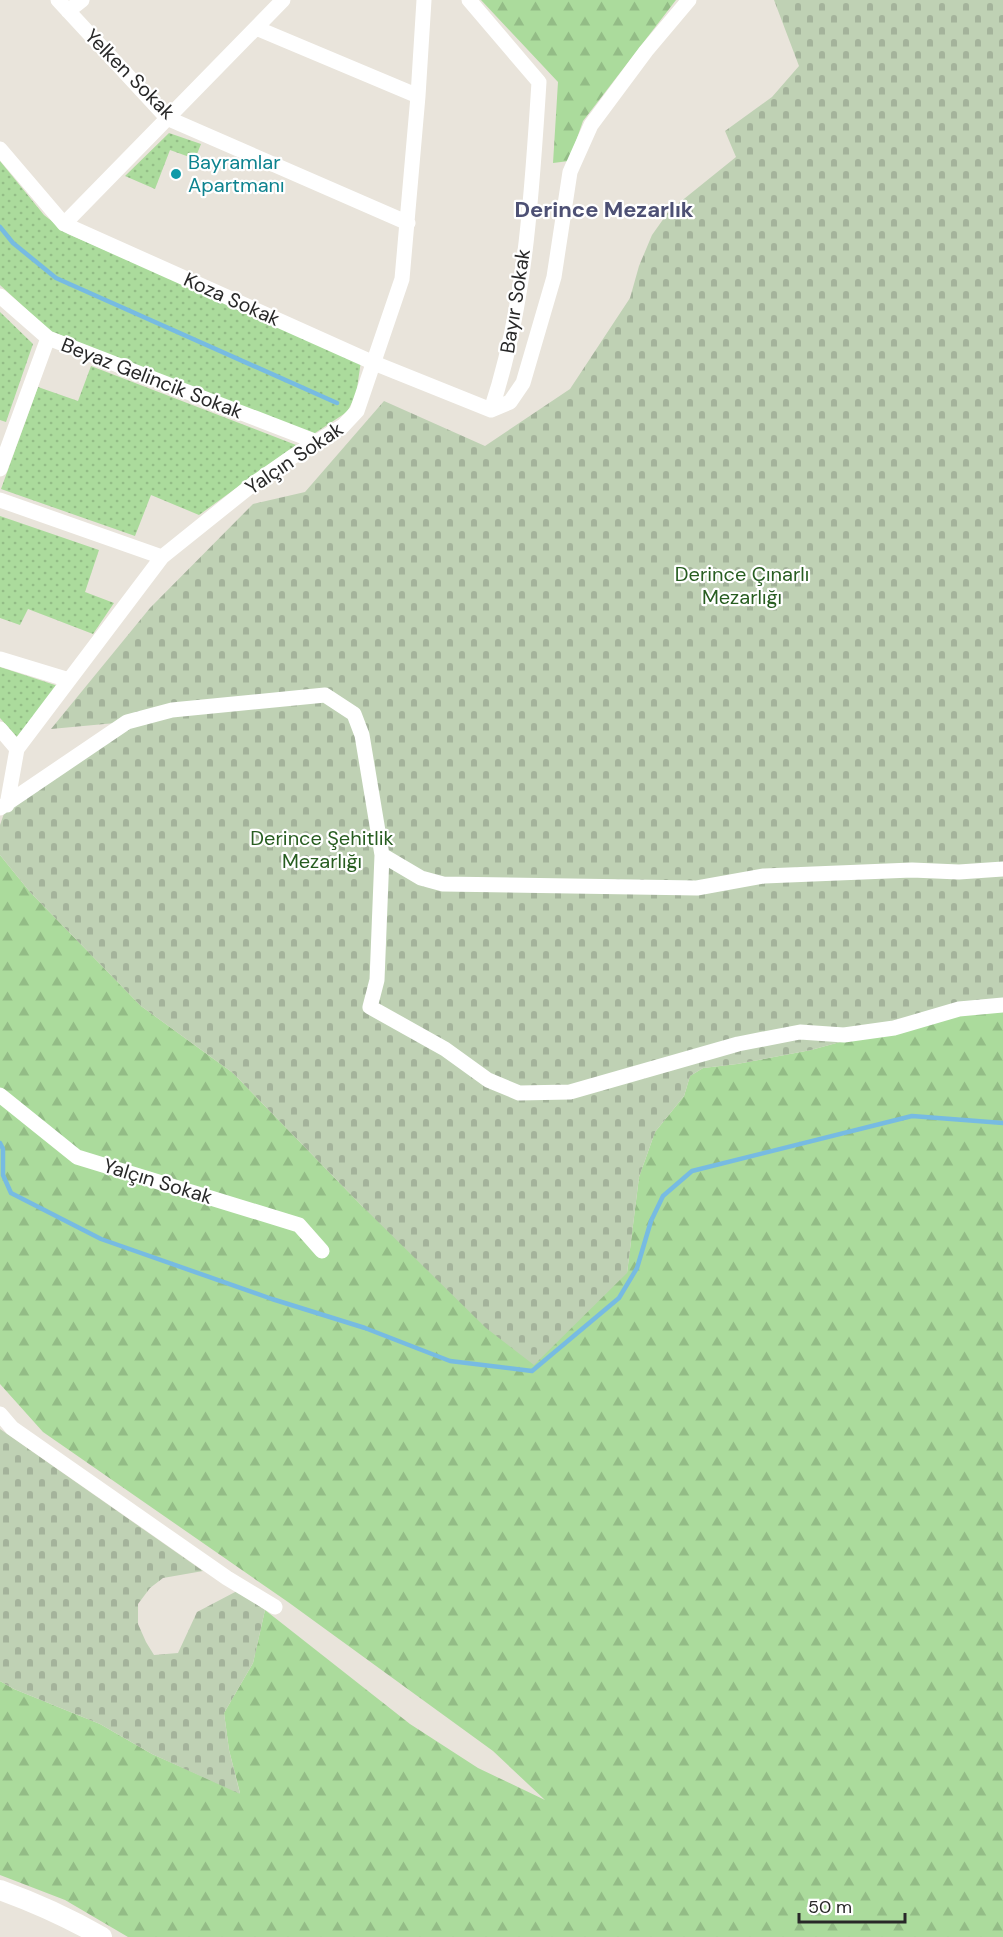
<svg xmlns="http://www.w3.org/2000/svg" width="1003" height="1937" font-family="'DM Sans',sans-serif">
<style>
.grass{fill:url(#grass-dots)}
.forest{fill:url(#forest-firs)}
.cemetery{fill:url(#cemetery-stones)}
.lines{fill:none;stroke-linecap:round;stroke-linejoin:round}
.stream{stroke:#77bbe2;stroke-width:4.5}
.street{stroke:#fff;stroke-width:15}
.secondary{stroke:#fff;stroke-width:20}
.culture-dot{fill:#0f9aa8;stroke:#fff;stroke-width:2}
.labels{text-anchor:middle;stroke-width:4.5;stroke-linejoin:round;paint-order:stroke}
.street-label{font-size:20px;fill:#282828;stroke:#fff}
.culture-label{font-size:20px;fill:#0d838f;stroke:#fff;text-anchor:start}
.park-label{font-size:20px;fill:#275d20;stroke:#fff}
.quarter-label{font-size:22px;font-weight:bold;fill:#4d5074;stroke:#fff}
</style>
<defs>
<pattern id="grass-dots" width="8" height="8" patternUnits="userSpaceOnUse" patternTransform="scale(1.5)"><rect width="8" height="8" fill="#abdb9c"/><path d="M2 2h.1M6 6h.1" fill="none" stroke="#93bc86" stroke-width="1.8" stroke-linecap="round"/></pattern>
<pattern id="forest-firs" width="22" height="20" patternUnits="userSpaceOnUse" patternTransform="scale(1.5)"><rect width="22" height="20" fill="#abdb9c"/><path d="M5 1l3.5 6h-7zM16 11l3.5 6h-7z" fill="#93bc86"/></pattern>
<pattern id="cemetery-stones" width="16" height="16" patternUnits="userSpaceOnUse" patternTransform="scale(1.5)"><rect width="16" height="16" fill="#bfd1b4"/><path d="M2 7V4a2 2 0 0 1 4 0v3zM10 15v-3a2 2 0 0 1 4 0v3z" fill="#a4b39b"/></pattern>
</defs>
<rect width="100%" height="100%" fill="#e9e4db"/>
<path class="grass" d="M 169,133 L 201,144 L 195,159 L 170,150 L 155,189 L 125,176 Z
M 0,161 L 44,215 L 68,234 L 361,361 L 356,395 L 347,412 L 312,435 L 50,331 L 0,285 Z
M 0,312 L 33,344 L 6,422 L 0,420 Z
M 91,366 L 296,445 L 199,515 L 151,495 L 135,536 L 1,489 L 38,387 L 78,401 Z
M 0,516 L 99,550 L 85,592 L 114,603 L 93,634 L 28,609 L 20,625 L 0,618 Z
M 0,667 L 58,686 L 17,737 L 0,718 Z"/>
<path class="forest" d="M 481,0 L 676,0 L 583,121 L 569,161 L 553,163 L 558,82 Z
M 0,855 L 30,892 L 141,1006 L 233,1073 L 363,1207 L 627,1273 L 639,1177 L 655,1132 L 684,1096 L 690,1076 L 703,1068 L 737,1064 L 811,1050 L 959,1009 L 1003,1005 L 1003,1937 L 128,1937 L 65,1900 L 0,1875 L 0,1681 L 14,1689 L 100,1724 L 152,1754 L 240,1793 L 229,1750 L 224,1713 L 253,1663 L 265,1610 L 410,1724 L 478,1768 L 545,1800 L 493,1751 L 288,1602 L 43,1432 L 0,1384 Z"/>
<path class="cemetery" d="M 774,0 L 1003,0 L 1003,1005 L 959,1009 L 811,1050 L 737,1064 L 703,1068 L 690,1076 L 684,1096 L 655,1132 L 639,1177 L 627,1273 L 534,1365 L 486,1328 L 363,1207 L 233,1073 L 141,1006 L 30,892 L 0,855 L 0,825 L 7,805 L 126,722 L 51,729 L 150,608 L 253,504 L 305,492 L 384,401 L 485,446 L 570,389 L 630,298 L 639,266 L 652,235 L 669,211 L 736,157 L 725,131 L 772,97 L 799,66 Z
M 0,1429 L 203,1571 L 163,1578 L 150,1588 L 138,1604 L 138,1624 L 146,1642 L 154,1655 L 178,1653 L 197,1612 L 237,1591 L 265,1610 L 253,1663 L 224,1713 L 229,1750 L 240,1794 L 152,1754 L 100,1724 L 14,1689 L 0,1681 Z"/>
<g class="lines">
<path class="stream" d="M 0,227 L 13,243 L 56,278 L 337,403
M 0,1143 L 3,1149 L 3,1175 L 11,1193 L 101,1239 L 272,1299 L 365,1328 L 450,1361 L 532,1371 L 619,1298 L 637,1268 L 651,1221 L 663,1196 L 692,1171 L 912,1116 L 1003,1123"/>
<path class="street" d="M 58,0 L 167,118 L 408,223
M 469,0 L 539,82 C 532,190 526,306 491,410
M 68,11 L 82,0
M 256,28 L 418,96
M 0,149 L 64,224 L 374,363 L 491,410
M 64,224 L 283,0
M 0,296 L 48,338 L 317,442
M 491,410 L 510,402 L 523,383 L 554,277 L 570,172 L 591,125 L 646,51 L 689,0
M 0,469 L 48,338
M 0,500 L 162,557
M 0,659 L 69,680
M 0,729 L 17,749
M 7,805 L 17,749 L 162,557 L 253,484 L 292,457 L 343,426 L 357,411 L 402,279 L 418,96 L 424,0
M 0,808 L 127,722 L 172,710 L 325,695 L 354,714 L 362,735 L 382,855 L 421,878 L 443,884 L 697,888 L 764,876 L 912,870 L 959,872 L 1003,869
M 382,855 L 377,980 L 370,1007 L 445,1049 L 488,1080 L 519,1093 L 570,1092 L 738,1044 L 800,1032 L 844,1035 L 894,1028 L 959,1009 L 1003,1005
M 0,1095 L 77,1157 L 299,1225 L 322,1251
M 0,1414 L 12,1428 L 227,1578 L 275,1607"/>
<path class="secondary" d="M 0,1890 C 36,1903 69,1918 102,1937"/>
</g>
<circle class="culture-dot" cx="176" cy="174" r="6"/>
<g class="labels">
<g class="street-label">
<text transform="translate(130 74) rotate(45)" y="7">Yelken Sokak</text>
<text transform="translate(232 299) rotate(24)" y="7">Koza Sokak</text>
<text transform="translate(515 301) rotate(-81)" y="7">Bayır Sokak</text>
<text transform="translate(152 378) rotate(21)" y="7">Beyaz Gelincik Sokak</text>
<text transform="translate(294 458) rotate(-34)" y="7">Yalçın Sokak</text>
<text transform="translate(158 1181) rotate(17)" y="7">Yalçın Sokak</text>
</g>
<g class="culture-label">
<text x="188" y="169">Bayramlar<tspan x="188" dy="23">Apartmanı</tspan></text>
</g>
<g class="park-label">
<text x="742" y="581">Derince Çınarlı<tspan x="742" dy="23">Mezarlığı</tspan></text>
<text x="322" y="845">Derince Şehitlik<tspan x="322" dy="23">Mezarlığı</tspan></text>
</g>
<g class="quarter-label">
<text x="604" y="217">Derince Mezarlık</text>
</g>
</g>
<path d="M799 1913v9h106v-9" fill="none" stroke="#282828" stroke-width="3"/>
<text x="808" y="1913" font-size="18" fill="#282828" stroke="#ffffff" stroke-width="4.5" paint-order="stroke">50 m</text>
</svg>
